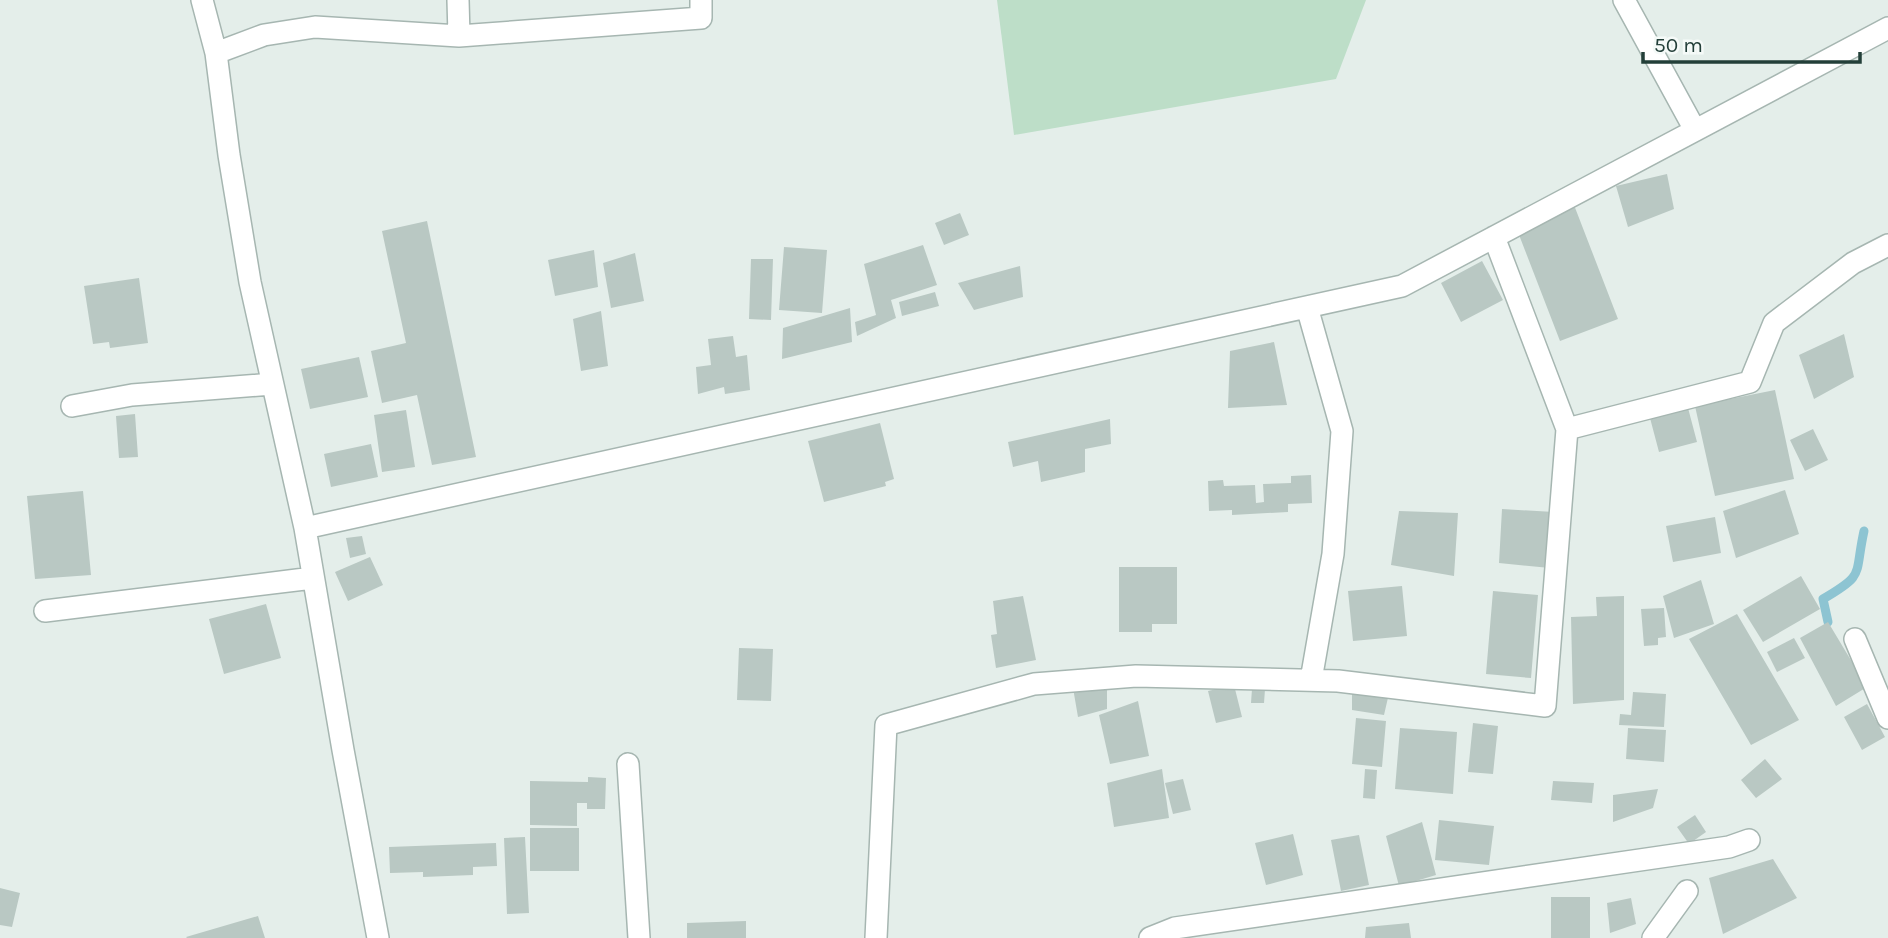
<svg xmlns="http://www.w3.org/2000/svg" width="1888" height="938" font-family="Karla,sans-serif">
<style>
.green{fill:#bddec8}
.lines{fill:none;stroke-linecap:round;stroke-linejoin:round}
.stream{stroke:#8dc4d2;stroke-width:9}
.building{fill:#b9c8c3}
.minor-casing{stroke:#a6b6b1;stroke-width:24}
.minor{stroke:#fff;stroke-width:21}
</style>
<rect width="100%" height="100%" fill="#e4eeea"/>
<path class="green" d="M 997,0 L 1366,0 L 1336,79 L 1014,135 Z"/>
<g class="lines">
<path class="stream" d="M 1828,622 L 1823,599 C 1866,574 1854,576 1864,531"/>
</g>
<path class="building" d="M 1667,174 L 1674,209 L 1628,227 L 1616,186 Z
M 1574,205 L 1618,319 L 1560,341 L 1516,227 Z
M 960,213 L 969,235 L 944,245 L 935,223 Z
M 427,221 L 476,457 L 432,465 L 417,395 L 382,403 L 371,351 L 406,343 L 382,231 Z
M 923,245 L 937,285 L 891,300 L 896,318 L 857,336 L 855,322 L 876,315 L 864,264 Z
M 784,247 L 827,250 L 822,313 L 779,310 Z
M 594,250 L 598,287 L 555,296 L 548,260 Z
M 635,253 L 644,301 L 611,308 L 603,263 Z
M 751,259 L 773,259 L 771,320 L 749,319 Z
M 1482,261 L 1503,300 L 1461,322 L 1441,283 Z
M 1020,266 L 1023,297 L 974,310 L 958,283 Z
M 139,278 L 148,343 L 110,348 L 109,342 L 93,344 L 84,286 Z
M 935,292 L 939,306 L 902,316 L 899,302 Z
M 850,308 L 852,342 L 782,359 L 783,328 Z
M 601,311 L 608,366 L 581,371 L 573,319 Z
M 1844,334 L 1854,377 L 1814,399 L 1799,355 Z
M 733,336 L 736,357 L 747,355 L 750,390 L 725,394 L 724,387 L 698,394 L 696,367 L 711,365 L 708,339 Z
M 1274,342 L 1287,405 L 1228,408 L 1230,351 Z
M 359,357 L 368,397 L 310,409 L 301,369 Z
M 1775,390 L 1794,479 L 1715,496 L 1695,406 Z
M 1688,408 L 1697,442 L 1659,452 L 1650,418 Z
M 406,410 L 415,467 L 382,472 L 374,415 Z
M 135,414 L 138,457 L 119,458 L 116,416 Z
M 1110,419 L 1111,444 L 1085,449 L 1085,472 L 1041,482 L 1038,461 L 1013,467 L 1008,442 Z
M 880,423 L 894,479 L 885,482 L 886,486 L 824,502 L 808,441 Z
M 1813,429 L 1828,460 L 1805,471 L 1790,440 Z
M 371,444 L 378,477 L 331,487 L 324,454 Z
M 1311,475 L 1312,503 L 1288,504 L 1288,512 L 1232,515 L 1232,510 L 1209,511 L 1208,481 L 1223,480 L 1224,486 L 1255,485 L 1256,503 L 1264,502 L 1263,484 L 1291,483 L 1291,476 Z
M 1785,490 L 1799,534 L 1736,558 L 1723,511 Z
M 83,491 L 91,575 L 35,579 L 27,496 Z
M 1502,509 L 1554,512 L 1550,568 L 1499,563 Z
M 1399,511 L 1458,513 L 1454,576 L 1391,565 Z
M 1715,517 L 1721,553 L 1673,562 L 1666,526 Z
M 362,536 L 366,554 L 350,558 L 346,538 Z
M 370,557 L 383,585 L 348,601 L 335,572 Z
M 1119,567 L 1177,567 L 1177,624 L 1152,624 L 1152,632 L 1119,632 Z
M 1801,576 L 1820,609 L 1763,642 L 1743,610 Z
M 1701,580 L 1714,624 L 1674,638 L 1663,596 Z
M 1402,586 L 1407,636 L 1353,641 L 1348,591 Z
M 1493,591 L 1538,595 L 1531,678 L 1486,674 Z
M 1023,596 L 1036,660 L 996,668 L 991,635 L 997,634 L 993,601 Z
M 1624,596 L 1624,700 L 1573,704 L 1571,617 L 1597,616 L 1596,597 Z
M 266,604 L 281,658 L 224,674 L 209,619 Z
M 1664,608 L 1666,637 L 1658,638 L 1658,645 L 1644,646 L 1641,609 Z
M 1737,614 L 1799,720 L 1751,745 L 1689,639 Z
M 1828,622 L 1867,687 L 1836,706 L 1800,638 Z
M 1794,638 L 1805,658 L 1777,672 L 1767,652 Z
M 739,648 L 773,649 L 771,701 L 737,700 Z
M 1107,682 L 1107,709 L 1078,717 L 1073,688 Z
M 1234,685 L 1242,717 L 1216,723 L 1208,691 Z
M 1352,687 L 1390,689 L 1384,715 L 1352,710 Z
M 1252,689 L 1265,689 L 1264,703 L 1251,703 Z
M 1633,692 L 1666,694 L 1664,727 L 1619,725 L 1620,714 L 1631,715 Z
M 1138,701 L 1149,756 L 1110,764 L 1099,715 Z
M 1867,704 L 1885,737 L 1862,750 L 1844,717 Z
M 1356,718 L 1386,721 L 1382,767 L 1352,764 Z
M 1473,723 L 1498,726 L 1493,774 L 1468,772 Z
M 1400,728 L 1457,732 L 1453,794 L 1395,789 Z
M 1628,728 L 1666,730 L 1664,762 L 1626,759 Z
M 1765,759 L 1782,779 L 1756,798 L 1741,780 Z
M 1162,769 L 1169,818 L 1114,827 L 1107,783 Z
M 1365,769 L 1377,770 L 1375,799 L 1363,798 Z
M 588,777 L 606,778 L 605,809 L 587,809 L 587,803 L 577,803 L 577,826 L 530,825 L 530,781 L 588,782 Z
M 1183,779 L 1191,810 L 1173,814 L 1165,783 Z
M 1553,781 L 1594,783 L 1592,803 L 1551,800 Z
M 1658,789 L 1653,808 L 1613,822 L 1613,795 Z
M 1695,815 L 1706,832 L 1689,844 L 1677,827 Z
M 1439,820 L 1494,826 L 1489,865 L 1435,860 Z
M 1422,822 L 1436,875 L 1399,886 L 1386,836 Z
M 530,828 L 579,828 L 579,871 L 530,871 Z
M 1293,834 L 1303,875 L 1266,885 L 1255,843 Z
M 1359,835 L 1369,885 L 1341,891 L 1331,840 Z
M 525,837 L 529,913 L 507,914 L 504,838 Z
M 496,843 L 497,866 L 473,867 L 473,875 L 423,877 L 423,872 L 390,873 L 389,847 Z
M 1773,859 L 1797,898 L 1723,934 L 1709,878 Z
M 0,888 L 20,893 L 12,927 L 0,925 Z
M 1551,897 L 1590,897 L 1590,938 L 1551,938 Z
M 1631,898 L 1636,924 L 1610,933 L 1607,903 Z
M 258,916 L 265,938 L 187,938 L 186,937 Z
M 746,921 L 746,938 L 687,938 L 687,923 Z
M 1409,923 L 1411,938 L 1365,938 L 1366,927 Z"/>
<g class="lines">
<defs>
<path id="minor" d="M 202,0 L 216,53 L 229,155 L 250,282 L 305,528 L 343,750 L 378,938
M 458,0 L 459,36
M 1624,0 L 1695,130
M 216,53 L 264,35 L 315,27 L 459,36 L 701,18 L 701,0
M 1307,307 L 1342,431 L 1333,554 L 1311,680
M 72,406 L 132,395 L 272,384
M 1567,429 L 1750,382 L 1774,323 L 1853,263 L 1888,245
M 305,528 L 1402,286 L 1888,28
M 45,611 L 313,578
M 1855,639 L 1888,718
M 628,764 L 639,938
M 876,938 L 886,725 L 1034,684 L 1136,676 L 1338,681 L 1545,706 L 1567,429 L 1494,237
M 1150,938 L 1175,928 L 1729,847 L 1749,840
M 1653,938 L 1687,891"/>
</defs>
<use href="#minor" class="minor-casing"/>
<use href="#minor" class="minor"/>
</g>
<path d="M1643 52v10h217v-10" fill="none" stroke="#233f39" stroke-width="3.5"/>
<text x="1654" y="52" font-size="21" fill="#233f39" stroke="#f5faf8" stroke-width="5" paint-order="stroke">50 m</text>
</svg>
